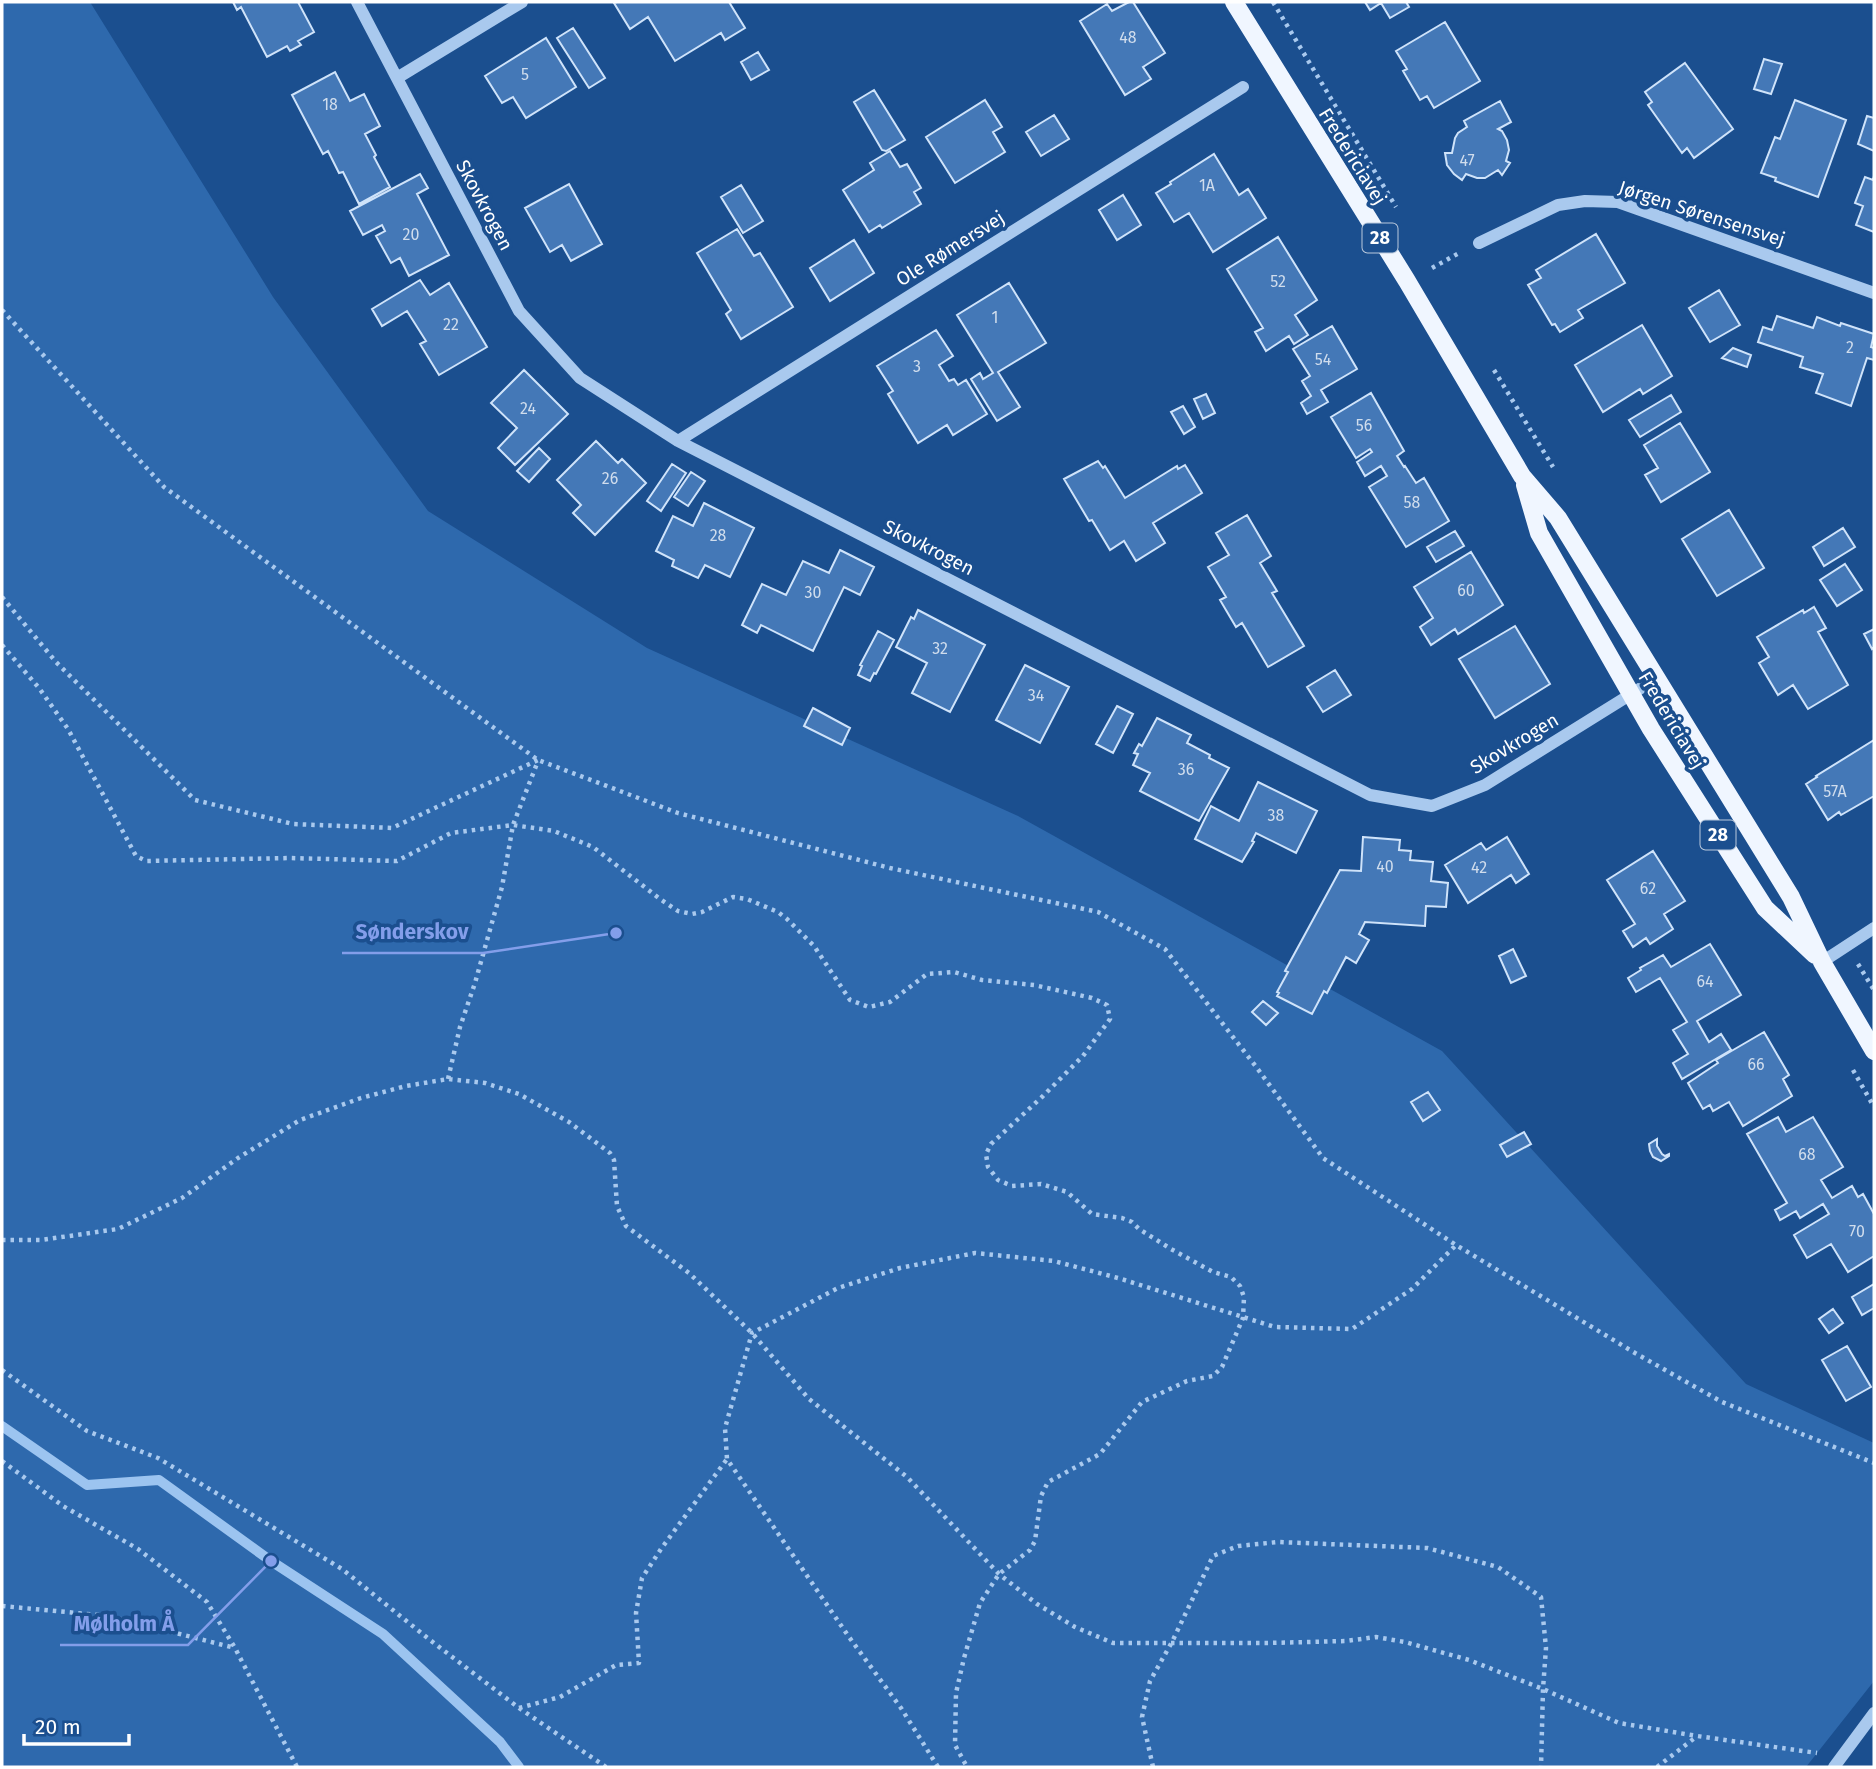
<svg xmlns="http://www.w3.org/2000/svg" width="1876" height="1769" font-family="'Fira Sans',sans-serif">
<style>
.green{fill:#2e69ad}
.lines{fill:none;stroke-linecap:round;stroke-linejoin:round}
.stream{stroke:#9cc4f0;stroke-width:10}
.building{fill:#4478b7;stroke:#cfe3fa;stroke-width:2}
.path{stroke:#a9c9ee;stroke-width:4.5;stroke-dasharray:3.5 5;stroke-linecap:butt}
.minor{stroke:#a9c9ee;stroke-width:12}
.major{stroke:#f0f6ff;stroke-width:18}
.labels{text-anchor:middle;stroke-width:7;stroke-linejoin:round;paint-order:stroke}
.number-label{font-size:16px;fill:#d0dded}
.shield{fill:#1b4f8f;stroke:#bbcadd;stroke-width:2}
.shield-label{font-size:18px;font-weight:bold;fill:#fff}
.street-label{font-size:19px;fill:#fff;stroke:#1b4f8f}
.leader{fill:none;stroke:#839eea;stroke-width:2.5}
.callout-dot{fill:#839eea;stroke:#1b4f8f;stroke-width:2.5}
.callout-label{font-size:21px;text-anchor:middle;font-weight:bold;fill:#839eea;stroke:#1b4f8f;stroke-width:7;stroke-linejoin:round;paint-order:stroke}
</style>
<rect width="100%" height="100%" fill="#1b4f8f"/>
<path class="green" d="M 2,2 L 90,2 L 273,297 L 428,511 L 647,648 L 1018,816 L 1442,1051 L 1746,1384 L 1874,1443 L 1874,1681 L 1806,1767 L 2,1767 Z"/>
<g class="lines">
<path class="stream" d="M 2,1426 L 87,1485 L 159,1480 L 271,1561 L 383,1634 L 500,1742 L 519,1767"/>
</g>
<path class="building" d="M 233,2 L 298,2 L 314,32 L 298,41 L 301,45 L 290,51 L 287,46 L 267,57 L 241,7 L 237,10 Z
M 617,2 L 729,2 L 745,28 L 725,40 L 721,33 L 675,61 L 648,17 L 630,29 L 614,3 Z
M 1129,2 L 1133,2 L 1165,53 L 1143,67 L 1151,79 L 1125,95 L 1080,21 L 1107,4 L 1112,11 Z
M 1365,2 L 1406,2 L 1409,7 L 1390,18 L 1381,3 L 1370,10 Z
M 1445,22 L 1480,81 L 1434,108 L 1427,96 L 1420,100 L 1403,71 L 1407,69 L 1396,51 Z
M 573,28 L 605,78 L 589,88 L 557,38 Z
M 546,38 L 576,87 L 526,118 L 513,97 L 502,103 L 485,76 Z
M 758,52 L 769,70 L 751,80 L 741,62 Z
M 1764,59 L 1782,64 L 1771,94 L 1754,89 Z
M 1685,63 L 1733,129 L 1694,158 L 1687,148 L 1682,153 L 1648,105 L 1652,102 L 1645,92 Z
M 335,72 L 350,101 L 364,94 L 380,126 L 365,134 L 376,155 L 374,157 L 390,187 L 359,204 L 343,172 L 339,173 L 328,151 L 323,154 L 292,95 Z
M 874,90 L 905,140 L 886,151 L 882,150 L 854,102 Z
M 985,100 L 1002,127 L 993,132 L 1005,152 L 955,183 L 926,137 Z
M 1795,100 L 1846,120 L 1818,197 L 1775,181 L 1776,178 L 1761,173 L 1775,137 L 1780,139 Z
M 1500,101 L 1511,122 L 1498,129 L 1502,131 L 1507,140 L 1509,150 L 1506,161 L 1510,163 L 1502,175 L 1498,170 L 1485,178 L 1477,178 L 1466,174 L 1462,180 L 1454,174 L 1447,165 L 1445,153 L 1452,153 L 1455,138 L 1458,133 L 1467,127 L 1464,121 Z
M 1054,115 L 1069,139 L 1041,156 L 1026,132 Z
M 1867,116 L 1874,118 L 1874,151 L 1858,144 Z
M 890,151 L 900,167 L 907,164 L 921,188 L 914,192 L 921,204 L 882,228 L 880,225 L 869,232 L 843,190 L 874,170 L 870,163 Z
M 1214,154 L 1239,195 L 1248,189 L 1266,218 L 1213,252 L 1189,213 L 1174,222 L 1156,193 L 1171,184 L 1170,182 Z
M 420,174 L 428,188 L 417,194 L 449,255 L 409,276 L 400,258 L 391,263 L 376,236 L 385,231 L 382,225 L 363,235 L 350,211 Z
M 1874,176 L 1874,232 L 1856,225 L 1863,206 L 1855,203 L 1865,177 L 1873,180 Z
M 569,184 L 602,244 L 571,261 L 562,245 L 550,252 L 525,208 Z
M 741,185 L 763,221 L 743,233 L 721,197 Z
M 1123,195 L 1141,225 L 1117,240 L 1099,210 Z
M 737,229 L 754,256 L 760,253 L 793,307 L 741,339 L 726,314 L 731,310 L 697,253 Z
M 1596,234 L 1625,283 L 1578,310 L 1583,318 L 1560,332 L 1555,324 L 1552,325 L 1528,285 L 1541,278 L 1536,270 Z
M 1278,237 L 1317,300 L 1295,315 L 1308,335 L 1294,344 L 1289,336 L 1266,351 L 1255,332 L 1263,328 L 1227,269 Z
M 854,240 L 874,273 L 830,301 L 810,268 Z
M 420,280 L 430,295 L 449,283 L 487,347 L 439,375 L 420,344 L 426,341 L 407,311 L 382,326 L 372,309 Z
M 1009,283 L 1046,343 L 998,372 L 1020,407 L 997,421 L 971,379 L 980,373 L 983,379 L 993,373 L 957,315 Z
M 1719,290 L 1740,325 L 1710,342 L 1689,308 Z
M 1777,316 L 1813,328 L 1817,317 L 1840,326 L 1841,323 L 1874,334 L 1871,347 L 1874,348 L 1874,360 L 1867,358 L 1851,406 L 1816,393 L 1823,374 L 1800,367 L 1803,357 L 1758,342 L 1763,327 L 1772,330 Z
M 1642,325 L 1672,376 L 1643,394 L 1640,389 L 1603,412 L 1575,365 Z
M 1332,326 L 1357,369 L 1321,390 L 1328,402 L 1307,414 L 1301,403 L 1311,396 L 1302,381 L 1310,376 L 1293,349 Z
M 936,330 L 953,356 L 939,365 L 949,381 L 954,379 L 958,385 L 966,380 L 987,414 L 953,435 L 947,425 L 918,443 L 888,394 L 893,391 L 877,366 Z
M 1733,348 L 1751,355 L 1747,367 L 1722,358 Z
M 524,370 L 568,414 L 515,465 L 498,448 L 517,428 L 491,403 Z
M 1371,393 L 1404,451 L 1397,456 L 1404,467 L 1405,466 L 1416,483 L 1424,478 L 1449,521 L 1406,547 L 1369,487 L 1387,476 L 1381,466 L 1365,476 L 1357,462 L 1372,452 L 1370,449 L 1356,458 L 1331,417 Z
M 1206,394 L 1215,413 L 1203,419 L 1194,399 Z
M 1671,395 L 1681,412 L 1640,437 L 1629,420 Z
M 1183,406 L 1195,427 L 1184,434 L 1171,412 Z
M 1680,423 L 1710,472 L 1661,502 L 1645,475 L 1658,468 L 1644,445 Z
M 596,441 L 618,463 L 622,459 L 646,483 L 595,535 L 573,513 L 581,505 L 557,480 Z
M 539,448 L 550,459 L 529,482 L 517,471 Z
M 1098,461 L 1103,468 L 1105,466 L 1125,498 L 1177,466 L 1178,469 L 1185,465 L 1202,493 L 1153,523 L 1165,543 L 1136,561 L 1124,541 L 1110,550 L 1092,520 L 1089,521 L 1064,479 Z
M 672,464 L 686,473 L 661,511 L 647,501 Z
M 691,472 L 705,481 L 688,506 L 674,497 Z
M 704,503 L 754,528 L 730,577 L 705,565 L 698,578 L 672,566 L 674,560 L 656,551 L 673,516 L 693,526 Z
M 1729,510 L 1764,568 L 1717,596 L 1682,539 Z
M 1247,515 L 1271,556 L 1260,563 L 1277,591 L 1272,593 L 1304,646 L 1268,667 L 1242,623 L 1236,627 L 1220,600 L 1226,597 L 1208,567 L 1229,555 L 1216,533 Z
M 1843,528 L 1855,547 L 1824,566 L 1813,547 Z
M 1455,531 L 1464,546 L 1436,562 L 1427,547 Z
M 840,550 L 874,567 L 860,595 L 844,587 L 813,651 L 761,625 L 757,633 L 742,625 L 762,584 L 786,595 L 803,561 L 829,573 Z
M 1471,552 L 1503,605 L 1458,634 L 1455,629 L 1431,645 L 1420,627 L 1433,618 L 1414,587 Z
M 1845,564 L 1862,590 L 1837,606 L 1820,580 Z
M 1814,607 L 1826,628 L 1818,632 L 1848,685 L 1808,709 L 1793,685 L 1778,695 L 1759,663 L 1769,657 L 1757,637 L 1803,610 L 1804,613 Z
M 918,610 L 985,645 L 950,712 L 912,693 L 927,663 L 896,647 L 911,617 L 914,619 Z
M 1515,626 L 1550,684 L 1495,718 L 1459,659 Z
M 1874,629 L 1874,647 L 1872,649 L 1864,634 Z
M 878,631 L 894,640 L 876,674 L 874,673 L 870,681 L 858,675 L 862,666 L 860,665 Z
M 1025,665 L 1069,687 L 1040,743 L 996,720 Z
M 1335,670 L 1351,695 L 1323,712 L 1307,687 Z
M 1117,706 L 1133,714 L 1113,753 L 1096,744 Z
M 813,708 L 850,728 L 842,745 L 804,726 Z
M 1157,718 L 1191,735 L 1187,743 L 1210,755 L 1209,758 L 1229,768 L 1199,821 L 1140,791 L 1150,773 L 1133,765 L 1138,754 L 1134,753 L 1139,744 L 1142,746 Z
M 1874,740 L 1874,796 L 1841,815 L 1839,812 L 1828,820 L 1806,784 L 1817,777 L 1816,776 Z
M 1258,782 L 1317,811 L 1296,853 L 1256,833 L 1252,841 L 1254,842 L 1242,862 L 1195,839 L 1211,806 L 1239,821 Z
M 1363,837 L 1400,840 L 1399,850 L 1411,851 L 1410,860 L 1433,862 L 1431,881 L 1448,883 L 1446,907 L 1426,906 L 1425,926 L 1365,922 L 1359,934 L 1369,940 L 1356,963 L 1346,957 L 1327,993 L 1324,991 L 1312,1014 L 1277,996 L 1279,993 L 1277,992 L 1288,972 L 1285,971 L 1340,870 L 1361,871 Z
M 1507,837 L 1529,874 L 1516,883 L 1511,875 L 1468,903 L 1445,865 L 1481,843 L 1486,850 Z
M 1653,851 L 1685,901 L 1664,914 L 1673,929 L 1650,944 L 1646,938 L 1633,947 L 1623,931 L 1635,924 L 1607,880 Z
M 1710,944 L 1741,995 L 1697,1021 L 1709,1042 L 1721,1034 L 1731,1050 L 1682,1079 L 1673,1063 L 1688,1054 L 1673,1030 L 1687,1022 L 1660,978 L 1636,992 L 1628,978 L 1641,970 L 1640,968 L 1663,955 L 1671,967 Z
M 1513,949 L 1526,976 L 1511,983 L 1499,956 Z
M 1263,1001 L 1278,1013 L 1266,1025 L 1252,1012 Z
M 1764,1032 L 1789,1075 L 1783,1079 L 1792,1096 L 1743,1126 L 1729,1102 L 1713,1111 L 1710,1105 L 1703,1109 L 1688,1083 L 1718,1063 L 1716,1060 Z
M 1428,1092 L 1440,1110 L 1423,1121 L 1411,1102 Z
M 1778,1117 L 1786,1132 L 1813,1117 L 1843,1167 L 1821,1180 L 1832,1198 L 1852,1186 L 1858,1197 L 1863,1194 L 1874,1214 L 1874,1256 L 1848,1272 L 1831,1244 L 1807,1258 L 1794,1235 L 1829,1214 L 1823,1204 L 1800,1218 L 1796,1211 L 1780,1220 L 1775,1210 L 1787,1203 L 1747,1134 Z
M 1524,1132 L 1531,1144 L 1507,1157 L 1500,1145 Z
M 1657,1139 L 1657,1146 L 1662,1154 L 1665,1156 L 1669,1154 L 1669,1156 L 1661,1161 L 1653,1157 L 1650,1151 L 1649,1144 Z
M 1874,1284 L 1874,1308 L 1862,1315 L 1852,1297 Z
M 1833,1309 L 1843,1323 L 1829,1333 L 1819,1319 Z
M 1847,1346 L 1871,1387 L 1846,1401 L 1822,1360 Z"/>
<g class="lines">
<path class="path" d="M 1273,2 L 1396,207
M 1432,268 L 1459,253
M 2,310 L 164,487 L 538,760 L 678,813 L 890,868 L 1098,912 L 1165,949 L 1257,1068 L 1323,1158 L 1456,1245 L 1635,1353 L 1722,1402 L 1874,1463
M 1494,370 L 1553,467
M 2,597 L 56,662 L 195,800 L 293,824 L 392,828 L 538,760
M 2,645 L 39,688 L 68,729 L 136,856 L 146,861 L 290,858 L 397,861 L 451,833 L 513,825 L 554,831 L 593,847 L 660,899 L 678,911 L 692,914 L 702,912 L 733,897 L 747,899 L 778,912 L 787,919 L 814,946 L 850,1000 L 869,1007 L 890,1002 L 927,974 L 954,972 L 982,980 L 1034,985 L 1092,998 L 1107,1005 L 1110,1019 L 1083,1056 L 1043,1096 L 991,1144 L 986,1154 L 988,1167 L 998,1180 L 1012,1186 L 1041,1184 L 1067,1192 L 1092,1214 L 1122,1218 L 1132,1222 L 1139,1229 L 1171,1249 L 1213,1272 L 1231,1277 L 1240,1286 L 1244,1297 L 1243,1318 L 1222,1367 L 1213,1376 L 1187,1381 L 1142,1402 L 1100,1454 L 1048,1482 L 1041,1496 L 1035,1541 L 1030,1550 L 999,1574 L 980,1603 L 964,1658 L 956,1693 L 955,1745 L 967,1767
M 1858,964 L 1874,990
M 1853,1070 L 1874,1107
M 448,1079 L 460,1027 L 475,983 L 502,887 L 513,825 L 538,761
M 2,1240 L 41,1240 L 118,1229 L 182,1198 L 238,1158 L 300,1120 L 361,1098 L 406,1086 L 448,1079 L 485,1083 L 519,1094 L 569,1122 L 610,1153 L 614,1160 L 617,1206 L 626,1226 L 689,1273 L 752,1333 L 809,1399 L 907,1477 L 999,1574 L 1037,1604 L 1075,1627 L 1113,1643 L 1268,1643 L 1346,1641 L 1376,1637 L 1405,1642 L 1469,1660 L 1543,1689 L 1619,1723 L 1697,1736 L 1817,1753
M 2,1370 L 87,1431 L 158,1458 L 342,1569 L 430,1640 L 519,1708 L 606,1767
M 2,1461 L 63,1506 L 138,1549 L 207,1602 L 235,1648 L 297,1767
M 2,1606 L 109,1616 L 235,1648
M 519,1708 L 560,1697 L 616,1665 L 639,1663 L 636,1613 L 642,1578 L 661,1549 L 727,1459
M 938,1767 L 901,1708 L 849,1637 L 727,1459 L 725,1428 L 752,1333 L 838,1288 L 900,1268 L 975,1253 L 1054,1261 L 1118,1278 L 1275,1327 L 1352,1329 L 1412,1289 L 1456,1245
M 1153,1767 L 1142,1717 L 1150,1681 L 1172,1642 L 1213,1556 L 1238,1546 L 1278,1542 L 1427,1548 L 1498,1567 L 1541,1597 L 1546,1648 L 1543,1689 L 1541,1767
M 1657,1767 L 1696,1737"/>
<path class="minor" d="M 357,2 L 519,311 L 580,378 L 678,441 L 1370,795 L 1432,806 L 1485,785 L 1657,678
M 397,78 L 522,2
M 1479,243 L 1558,205 L 1585,201 L 1618,202 L 1874,293
M 678,441 L 1243,87
M 1822,962 L 1874,928
M 1834,1767 L 1874,1713"/>
<path class="major" d="M 1234,2 L 1407,281 L 1522,476 L 1558,518 L 1791,897 L 1822,962 L 1874,1051
M 1525,485 L 1539,533 L 1651,729 L 1765,908 L 1815,955"/>
</g>
<g class="labels">
<g class="number-label">
<text x="1128" y="43">48</text>
<text x="525" y="80">5</text>
<text x="330" y="110">18</text>
<text x="1467" y="166">47</text>
<text x="1207" y="191">1A</text>
<text x="411" y="240">20</text>
<text x="1278" y="287">52</text>
<text x="995" y="323">1</text>
<text x="451" y="330">22</text>
<text x="1850" y="353">2</text>
<text x="1323" y="365">54</text>
<text x="917" y="372">3</text>
<text x="528" y="414">24</text>
<text x="1364" y="431">56</text>
<text x="610" y="484">26</text>
<text x="1412" y="508">58</text>
<text x="718" y="541">28</text>
<text x="1466" y="596">60</text>
<text x="813" y="598">30</text>
<text x="940" y="654">32</text>
<text x="1036" y="701">34</text>
<text x="1186" y="775">36</text>
<text x="1835" y="797">57A</text>
<text x="1276" y="821">38</text>
<text x="1385" y="872">40</text>
<text x="1479" y="873">42</text>
<text x="1648" y="894">62</text>
<text x="1705" y="987">64</text>
<text x="1756" y="1070">66</text>
<text x="1807" y="1160">68</text>
<text x="1857" y="1237">70</text>
</g>
<g class="shield">
<rect x="1362.5" y="223.5" width="35" height="29" rx="5"/>
<rect x="1700.5" y="820.5" width="35" height="29" rx="5"/>
</g>
<g class="shield-label">
<text x="1380" y="244">28</text>
<text x="1718" y="841">28</text>
</g>
<g class="street-label">
<text transform="translate(1353 156) rotate(58)" y="7">Fredericiavej</text>
<text transform="translate(485 205) rotate(62)" y="7">Skovkrogen</text>
<text transform="translate(1702 213) rotate(18)" y="7">Jørgen Sørensensvej</text>
<text transform="translate(950 248) rotate(-32)" y="7">Ole Rømersvej</text>
<text transform="translate(929 547) rotate(27)" y="7">Skovkrogen</text>
<text transform="translate(1672 720) rotate(59)" y="7">Fredericiavej</text>
<text transform="translate(1514 743) rotate(-31)" y="7">Skovkrogen</text>
</g>
</g>
<path class="leader" d="M616 933L483 953H342M271 1561L188 1645H60"/>
<g class="callout-dot">
<circle cx="616" cy="933" r="7"/>
<circle cx="271" cy="1561" r="7"/>
</g>
<g class="callout-label">
<text x="412" y="939">Sønderskov</text>
<text x="124" y="1631">Mølholm Å</text>
</g>
<rect width="1876" height="1769" fill="none" stroke="#ffffff" stroke-width="7"/>
<path d="M24 1734v10h105v-10" fill="none" stroke="#ffffff" stroke-width="3.5"/>
<text x="35" y="1734" font-size="21" fill="#ffffff" stroke="#1b4f8f" stroke-width="5" paint-order="stroke">20 m</text>
</svg>
